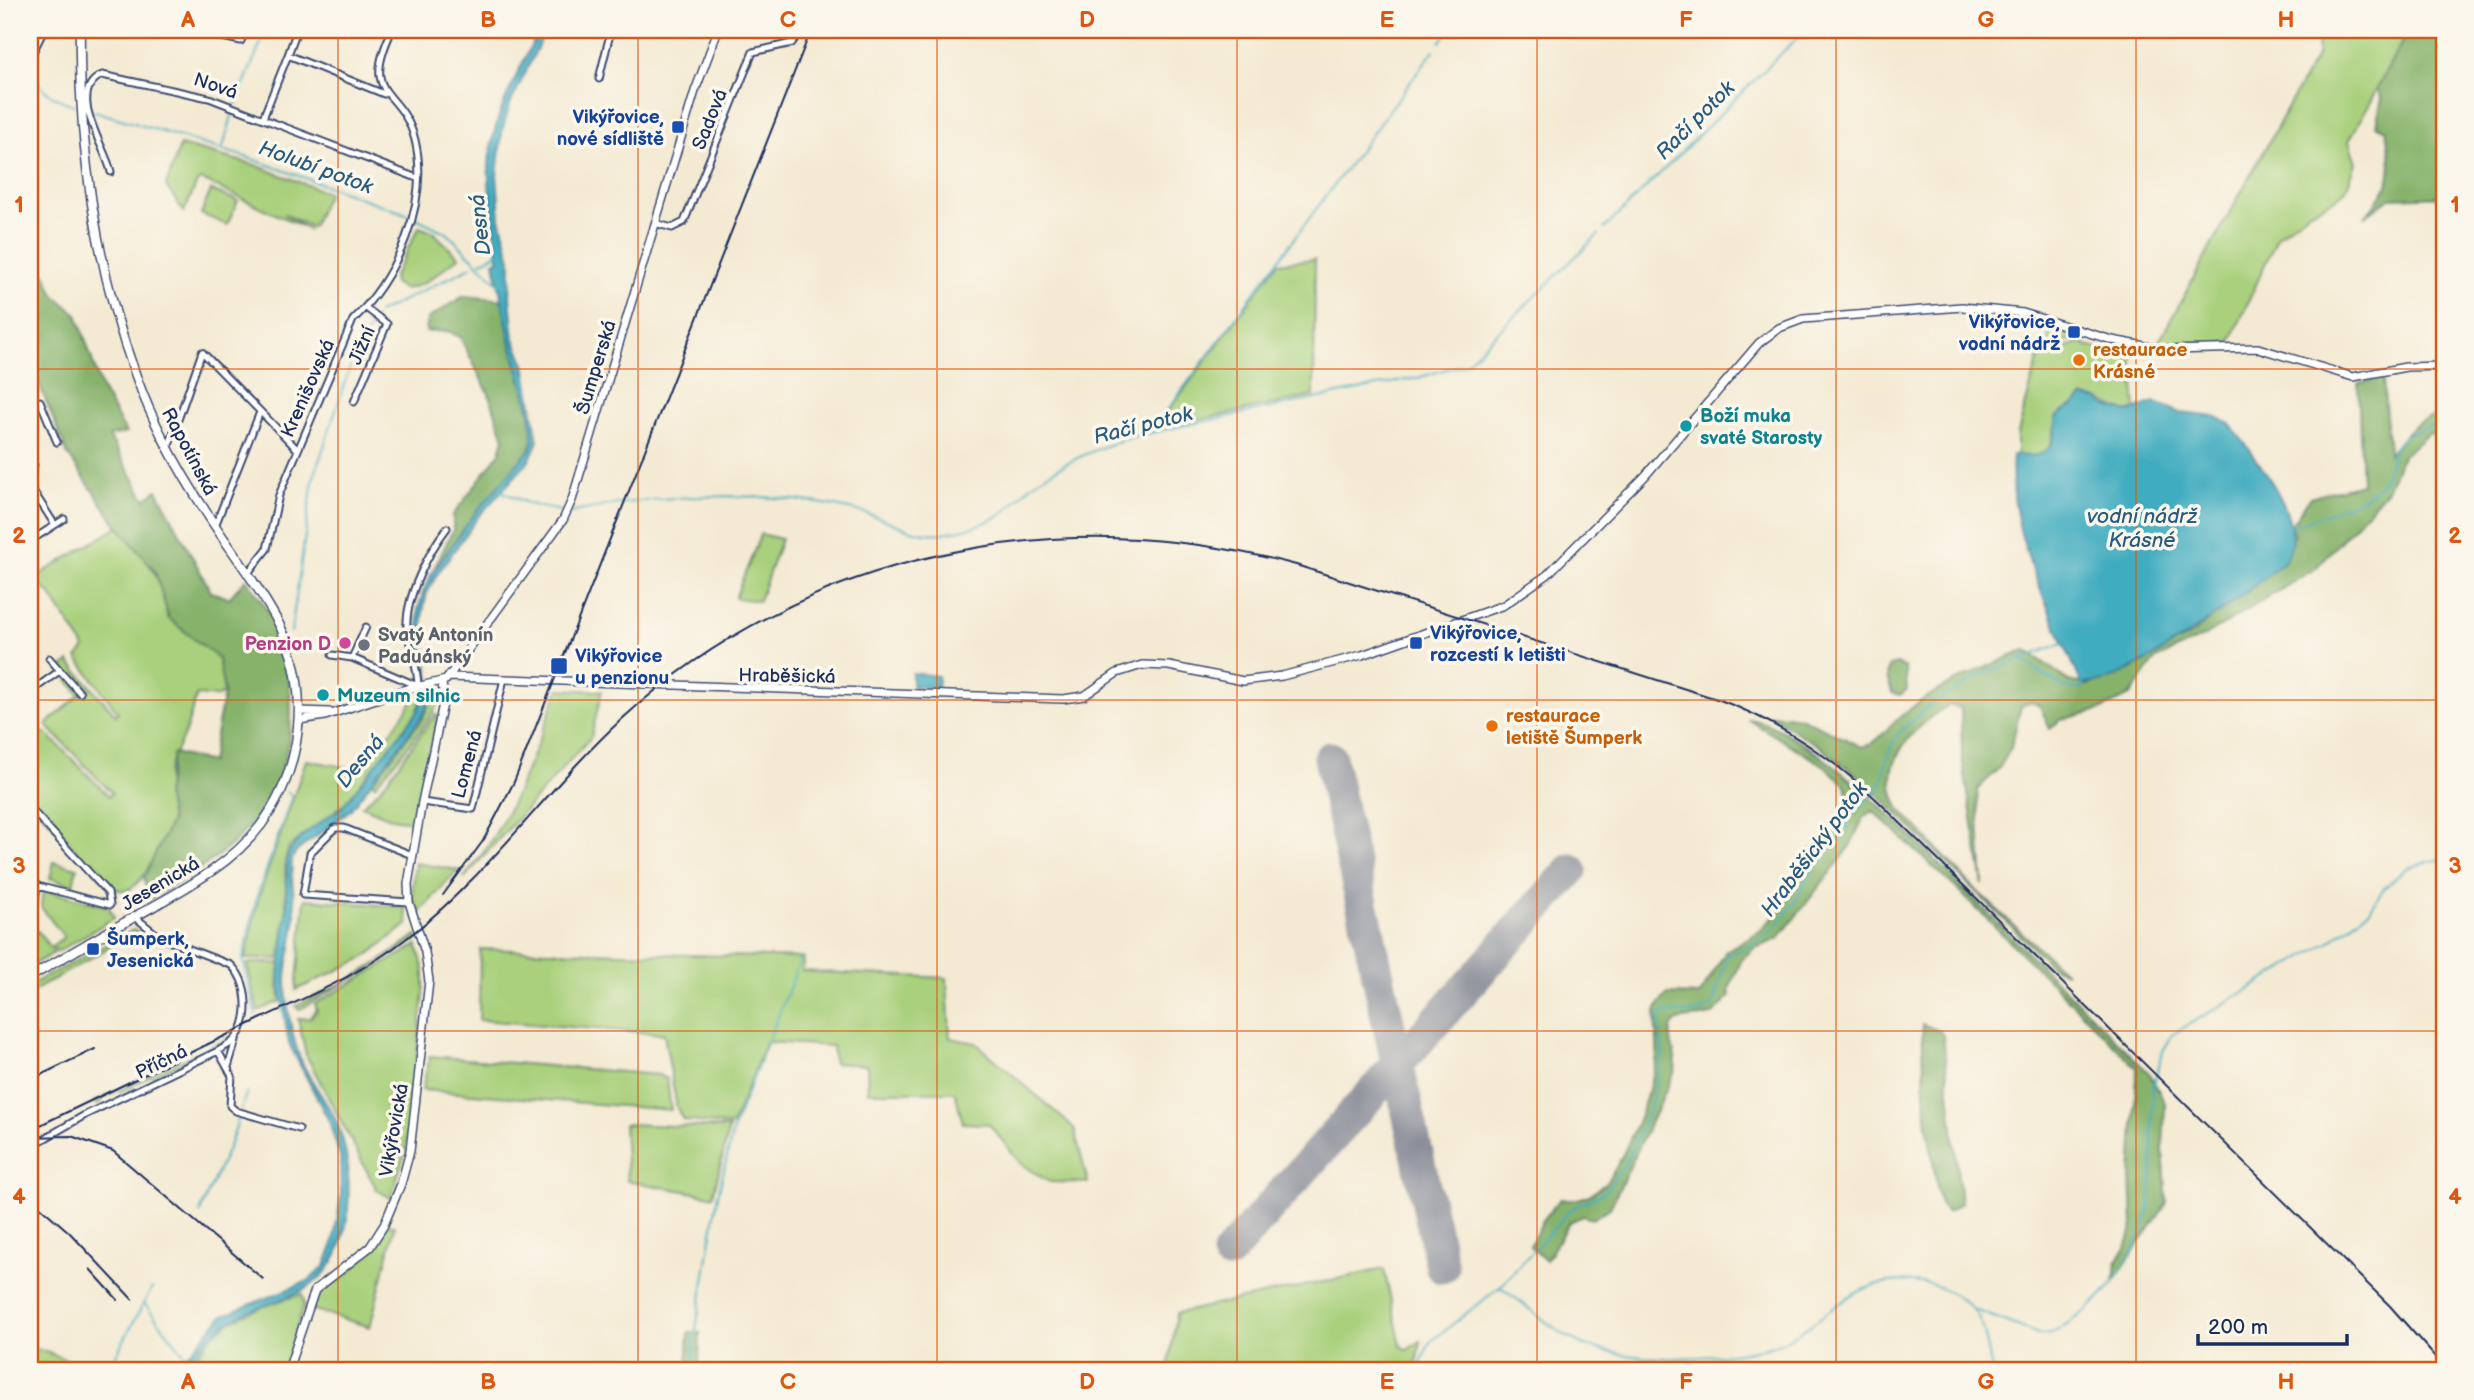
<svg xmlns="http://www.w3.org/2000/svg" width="2474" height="1400" font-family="'Balsamiq Sans',sans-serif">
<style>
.green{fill:#a9d07b;stroke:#62806c;stroke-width:2}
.forest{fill:#86b26b;stroke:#507064;stroke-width:2}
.water{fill:#40acbf;stroke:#2e6e8e;stroke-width:2}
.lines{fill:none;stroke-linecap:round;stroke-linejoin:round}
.stream{stroke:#40acbf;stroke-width:2}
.runway{stroke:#888c98;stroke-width:33}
.street-casing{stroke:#3c4b70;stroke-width:9}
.secondary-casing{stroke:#3c4b70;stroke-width:10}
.primary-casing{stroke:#3c4b70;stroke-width:11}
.street{stroke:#fff;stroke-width:5}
.secondary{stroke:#fff;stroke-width:7}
.primary{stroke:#fff;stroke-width:8}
.rail{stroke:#1b2f5e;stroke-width:2}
.grid{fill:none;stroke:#de5710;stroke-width:2;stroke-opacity:0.55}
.transit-dot{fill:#1a4fb4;stroke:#fbf7ec;stroke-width:2.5}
.food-dot{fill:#e8710a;stroke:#fbf7ec;stroke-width:2.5}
.culture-dot{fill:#0f9aa8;stroke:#fbf7ec;stroke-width:2.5}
.hotel-dot{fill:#d1479c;stroke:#fbf7ec;stroke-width:2.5}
.worship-dot{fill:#6b7280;stroke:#fbf7ec;stroke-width:2.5}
.labels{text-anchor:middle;stroke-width:7;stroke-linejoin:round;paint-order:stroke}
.street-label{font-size:19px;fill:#1b2f5e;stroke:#fbf7ec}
.transit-label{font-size:19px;font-weight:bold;fill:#164399;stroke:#fbf7ec;text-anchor:start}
.food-label{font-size:19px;font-weight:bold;fill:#c56008;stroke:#fbf7ec;text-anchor:start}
.culture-label{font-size:19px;font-weight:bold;fill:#0d838f;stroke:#fbf7ec;text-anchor:start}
.worship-label{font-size:19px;font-weight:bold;fill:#5b616d;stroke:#fbf7ec;text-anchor:start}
.hotel-label{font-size:19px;font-weight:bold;fill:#b23c85;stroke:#fbf7ec;text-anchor:end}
.water-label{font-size:21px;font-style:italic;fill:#285b80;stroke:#fbf7ec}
.neatline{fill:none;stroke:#de5710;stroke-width:2.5}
.grid-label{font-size:23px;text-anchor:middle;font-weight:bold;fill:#de5710}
</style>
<rect width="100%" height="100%" fill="#fbf7ec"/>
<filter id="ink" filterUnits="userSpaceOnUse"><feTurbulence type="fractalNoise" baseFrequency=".0143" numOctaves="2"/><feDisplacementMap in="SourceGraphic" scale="14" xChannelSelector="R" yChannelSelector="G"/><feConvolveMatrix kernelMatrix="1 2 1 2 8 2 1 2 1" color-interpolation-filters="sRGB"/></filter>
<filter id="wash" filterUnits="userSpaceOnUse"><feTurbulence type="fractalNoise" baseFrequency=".00686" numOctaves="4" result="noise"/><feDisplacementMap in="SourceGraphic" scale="28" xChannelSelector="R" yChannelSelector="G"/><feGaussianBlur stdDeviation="1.57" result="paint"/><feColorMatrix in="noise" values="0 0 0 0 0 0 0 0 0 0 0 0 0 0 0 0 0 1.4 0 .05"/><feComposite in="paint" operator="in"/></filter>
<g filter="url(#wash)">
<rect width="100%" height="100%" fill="#f4ead3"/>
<path class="green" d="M 2316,30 L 2401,30 L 2404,38 L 2349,141 L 2356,163 L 2346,190 L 2334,200 L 2310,211 L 2278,235 L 2230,343 L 2193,346 L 2160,343 L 2159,341 L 2318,53 Z
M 180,145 L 255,165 L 328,193 L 312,227 L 284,214 L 310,230 L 202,180 L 197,182 L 184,212 L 166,186 Z
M 211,190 L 238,201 L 227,225 L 201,214 Z
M 419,227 L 433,232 L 459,257 C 442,269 425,288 403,289 L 394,283 L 393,278 Z
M 1315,259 L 1314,396 L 1164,427 L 1163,418 L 1278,263 Z
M 2058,328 L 2072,331 L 2075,338 L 2051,346 L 2048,336 Z
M 2082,342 L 2086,346 L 2132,356 L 2136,410 L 2124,412 L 2100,400 L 2085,397 L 2061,413 C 2044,437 2063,463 2017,455 L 2017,436 L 2038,360 L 2046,353 Z
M 118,527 C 143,552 165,579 167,616 L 219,658 L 224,692 L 217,697 L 197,695 C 192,707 190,720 185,732 C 180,746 172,756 168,772 C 165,790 173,804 171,820 C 168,839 144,885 125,891 L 115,889 L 105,882 L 30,800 L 30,742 L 42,732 L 47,734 L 109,796 L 112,793 L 46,725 L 79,695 L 61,669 L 69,662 L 116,715 L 118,712 L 77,658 L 85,648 L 50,594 L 36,582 L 39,575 Z
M 761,534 L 781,539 L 759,601 L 735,598 Z
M 559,689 L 602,691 L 591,737 L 463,879 C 510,825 533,754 559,689 Z
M 425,691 L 416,714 L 344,804 L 289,847 L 285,860 L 286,916 L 280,959 L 245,959 L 259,897 L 306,760 L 360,770 L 380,748 L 418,693 Z
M 436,693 L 440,697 C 438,713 388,770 375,785 L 372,783 L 421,721 Z
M 435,715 L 438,716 L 413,822 L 388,817 L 362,806 L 381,788 Z
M 54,862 L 77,868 L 73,885 L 50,878 Z
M 415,863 L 458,870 L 419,913 L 412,898 Z
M 43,889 L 109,907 L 114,918 L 57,952 L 52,946 L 64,937 L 41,907 Z
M 305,899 L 405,907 L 408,924 L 364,958 L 296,990 Z
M 133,930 L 163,944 L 141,936 L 129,936 L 30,993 L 30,985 Z
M 38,931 L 54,953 L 30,966 L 30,938 Z
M 416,935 L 417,939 L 299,1010 L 296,1006 L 367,971 Z
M 417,945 L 424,970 L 424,994 L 406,1149 L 391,1198 L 377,1190 L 306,1055 L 298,1019 L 310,1018 L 317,1010 L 315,1004 Z
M 480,949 L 804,958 L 802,971 L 947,978 L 950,1038 L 976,1043 L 1074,1128 L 1088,1183 L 1049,1182 L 1020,1163 L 989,1124 L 963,1123 L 955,1092 L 868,1092 L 867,1065 L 834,1063 L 832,1046 L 766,1042 L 732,1126 L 683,1120 L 677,1108 L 664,1034 L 479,1020 Z
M 254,963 L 280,963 L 278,987 L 281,1001 L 258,1011 L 247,964 Z
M 235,1035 L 154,1078 L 153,1075 L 133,1085 L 133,1088 L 121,1094 L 119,1090 L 100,1100 L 101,1103 L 96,1105 L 94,1102 Z
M 430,1056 L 659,1075 L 667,1079 L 671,1110 L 422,1090 Z
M 624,1124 L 729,1128 L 713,1196 L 627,1181 Z
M 389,1224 L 395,1226 L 370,1327 L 311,1309 C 328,1273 366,1262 389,1224 Z
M 1384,1269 L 1401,1346 L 1407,1350 L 1421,1341 L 1418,1359 L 1411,1370 L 1168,1370 L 1177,1313 Z
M 302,1294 L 304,1305 L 283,1370 L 191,1370 C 210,1320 255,1309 302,1294 Z
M 37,1349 L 97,1370 L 98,1370 L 66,1370 L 66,1365 L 63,1370 L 30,1370 L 30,1355 L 33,1356 Z"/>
<path class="forest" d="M 2401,30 L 2444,30 L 2444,196 L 2390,198 L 2364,217 C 2394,183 2394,175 2387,130 L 2376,125 L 2382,99 L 2377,88 L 2404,39 Z
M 30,239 L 54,295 L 77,314 L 101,387 L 126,433 L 109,436 L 145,499 L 157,490 L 211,592 L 229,598 L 246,579 C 256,593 268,608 275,623 C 281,634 283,648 285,660 C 299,722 289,785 243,833 C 216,862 181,880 148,901 L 144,877 L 171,821 L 166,794 L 173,753 L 211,762 L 224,692 L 218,658 L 169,619 L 155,571 L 119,528 L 68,455 L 30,362 Z
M 464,296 L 504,300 L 510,340 L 530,411 L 533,440 L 525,459 L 475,513 L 432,573 L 453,530 L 453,515 L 500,452 L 504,438 L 489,394 L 460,337 L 448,331 L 426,332 L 427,319 Z
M 2383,378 L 2389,454 C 2410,430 2411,420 2444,415 L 2444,432 L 2428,434 L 2401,457 L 2387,490 L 2316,568 L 2205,636 L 2156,659 L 2130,696 L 2100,710 L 2060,720 L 2050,729 L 2040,706 L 2031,702 L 2021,706 L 2011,748 L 2000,767 L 1977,790 L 1983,885 L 1962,758 L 1961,708 L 1949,705 C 1912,727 1874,766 1901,811 L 1979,893 L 2066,973 L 2051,966 L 1861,778 L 1819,746 L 1769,715 L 1800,717 L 1862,747 C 1879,743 1887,728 1900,717 C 1935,686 1983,669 2026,650 L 2069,681 L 2088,685 L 2118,673 L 2193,634 L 2294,536 L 2292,524 L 2310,497 L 2362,484 L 2358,383 Z
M 1897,664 L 1905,668 L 1907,690 L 1900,695 L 1892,693 L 1887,677 L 1889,666 Z
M 1747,719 C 1812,725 1935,861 1984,909 C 2039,964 2094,1019 2150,1074 L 2165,1103 L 2163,1149 L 2167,1203 L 2114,1281 L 2116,1262 L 2126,1248 L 2133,1225 L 2131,1176 L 2137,1068 L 1957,889 L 1873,811 L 1864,817 L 1848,850 L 1778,939 L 1753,949 L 1742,959 L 1729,989 L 1730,996 C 1724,1003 1718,1012 1710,1015 C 1699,1020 1674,1014 1671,1030 C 1668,1045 1680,1057 1674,1073 L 1610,1208 L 1592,1219 L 1583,1216 L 1569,1222 L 1546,1261 L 1530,1246 L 1543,1220 L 1560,1199 C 1576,1202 1593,1196 1604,1184 C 1624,1164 1654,1083 1657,1055 C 1660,1031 1646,1013 1668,994 L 1700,995 L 1726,951 L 1760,931 L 1781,909 L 1803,876 L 1808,854 L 1840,824 L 1850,803 L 1846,786 L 1825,766 Z
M 1922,1024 L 1940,1031 L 1943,1035 L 1961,1203 L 1948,1212 L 1940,1205 L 1926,1118 Z
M 689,1332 L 700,1333 L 699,1370 L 687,1370 Z"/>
<path class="water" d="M 539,30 L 546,30 L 510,104 L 502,131 L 497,175 L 500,218 L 511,259 L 510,298 L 514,339 L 525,364 L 538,441 L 529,461 L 479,516 L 436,576 L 427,593 L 423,611 L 423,632 L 432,693 L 423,715 L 350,810 L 296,852 L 292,860 C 290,880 296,899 295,918 C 295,940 286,960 286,981 C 286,999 290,1022 294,1039 C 300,1067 319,1090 333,1115 C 352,1149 354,1218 337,1254 C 307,1320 221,1288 188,1370 L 181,1370 L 186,1357 L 222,1316 L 308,1281 L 325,1266 L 332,1249 L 341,1197 L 340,1157 L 329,1121 L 289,1044 L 281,995 L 279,977 L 287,907 L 287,859 L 290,850 L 303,835 L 343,806 L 418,711 L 426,692 L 419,632 L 418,610 L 423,592 L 432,573 L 475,513 L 530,449 L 533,441 L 530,411 L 510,340 L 494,262 L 498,260 C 496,234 490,207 489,180 C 486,125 516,78 539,30 Z
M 2084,397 L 2100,400 L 2110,407 L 2129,412 L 2154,402 L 2181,413 L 2217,417 L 2230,424 C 2253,455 2313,524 2284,562 C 2251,589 2121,693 2081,683 L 2079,678 C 2049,606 2007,535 2013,455 C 2046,459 2056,451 2056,417 Z
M 912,673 L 938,676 L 938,688 L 912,686 Z"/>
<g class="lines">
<path class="stream" d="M 1440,42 L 1449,30
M 30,70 C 41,91 52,98 74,105
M 236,104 L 266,30
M 94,111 L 249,158 L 412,216 L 447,233 L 499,284
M 222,151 L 233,112
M 1604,229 L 1805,30
M 481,262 L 498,253
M 378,313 L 471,267
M 1151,432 L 1434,50
M 501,491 L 529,504 L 565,512
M 570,513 C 657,493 775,489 861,512 C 890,519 912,537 943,533 C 961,531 988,524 1003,513 C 1016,503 1025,489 1038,480 C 1068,461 1101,446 1135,436 L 1421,377 L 1466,363 L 1599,234
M 2293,526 C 2317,516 2346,508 2368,495 C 2409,468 2368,433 2444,425
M 291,632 L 313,480 L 352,361 L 375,317
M 2022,660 C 2037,669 2063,694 2082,688 L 2083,682
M 256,1015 L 243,959 L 257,896 L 292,796 L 287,792
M 241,1110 L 247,1091
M 200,1213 C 212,1179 231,1150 239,1115
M 1500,1287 C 1529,1306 1556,1335 1588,1346 C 1640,1364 1709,1359 1762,1349 C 1817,1338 1846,1273 1913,1282 C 1922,1283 1931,1284 1939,1287 C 1986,1309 1982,1324 1992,1370
M 144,1303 L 186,1356
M 1975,1310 L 2041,1335 L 2052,1334 L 2087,1310 L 2111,1286 L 2135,1248 L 2147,1218 L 2152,1190 L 2153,1087 L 2163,1051 L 2173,1034 L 2329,942 L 2370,910 L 2384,888 L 2407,868 L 2444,858
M 108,1370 L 152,1288
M 693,1370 L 694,1342 L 718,1195 L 734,1126 L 802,956
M 1418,1370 L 1430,1342 L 1500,1287 L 1571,1209 L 1605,1192 L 1626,1162 L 1649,1111 L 1663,1055 L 1659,1018 L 1663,1012 L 1695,1013 L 1712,1006 L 1727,956 C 1741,949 1758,943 1770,932 C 1796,909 1807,874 1829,847 L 1839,845 L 1851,815 L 1879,789 L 1891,746 L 1898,734 L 1926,708 L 1981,675 L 2063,643"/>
<path class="runway" d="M 1330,758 L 1442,1267
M 1228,1254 L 1571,870"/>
</g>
</g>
<g filter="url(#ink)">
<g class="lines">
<defs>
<path id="street" d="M 188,30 L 241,41 L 246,30
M 288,55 L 297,30
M 30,58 L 44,30
M 599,79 L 611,30
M 263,118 L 288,55 L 384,94
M 111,172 C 106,147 65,92 102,75 L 209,98 L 417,178
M 655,223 L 672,228 L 684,222 L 753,52 L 792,43 L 801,30
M 354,402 L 387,324 L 366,308
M 30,403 L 40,401 L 57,442
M 168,448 L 202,352 L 297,449
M 30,459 L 34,465 L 30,481
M 30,486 L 55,525 L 30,541
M 55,525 L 64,519
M 215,526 L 260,412
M 248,573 L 267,549 L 279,495 L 353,320 C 397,277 430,202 415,140 C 401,85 359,101 392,30
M 366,627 L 352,658 L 418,686
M 332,655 L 352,658
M 49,658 L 80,693
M 418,686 C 418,667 409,647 407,628 C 405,598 429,551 447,528
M 30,692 L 58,672
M 30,726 L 35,733
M 422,802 L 473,809 L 504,679
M 30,808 L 108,893 L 110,905 L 30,884
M 409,902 L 303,895 L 310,853 L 335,828 L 344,828 L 412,855
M 30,914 L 34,910 L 37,885
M 218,1051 L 232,1076 L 230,1106 L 236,1111 L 299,1129
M 228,1067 L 236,1040
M 30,1147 L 85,1115 L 218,1051 C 224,1047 232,1044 236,1038 C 251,1019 249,982 231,965 L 161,938 L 135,917"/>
<path id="secondary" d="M 450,677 L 1063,699 L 1084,696 L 1117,673 L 1142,665 L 1169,666 L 1243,681 L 1282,676 L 1362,655 L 1504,605 L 1547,575 L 1645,476 L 1759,343 L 1779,328 L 1803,319 L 1962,307 L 2023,313 L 2112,340 L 2166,350 L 2258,348 L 2353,377 L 2406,367 L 2444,366
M 299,711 L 329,712
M 299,720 L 325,716 L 403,690 L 446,680 L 563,520 L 572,500 L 695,91 L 718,30
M 288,1370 L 315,1290 L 370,1247 L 384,1225 L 401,1184 L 410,1151 L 429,981 L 425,952 L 409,902 L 408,884 L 422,802 L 444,699 L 442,683"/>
<path id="primary" d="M 30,977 C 66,956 102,935 138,915 C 182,890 230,866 261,825 C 303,768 311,690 280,626 C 259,585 230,550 206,512 C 178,469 153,424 136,376 C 96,267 78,146 80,30"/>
</defs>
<use href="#street" class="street-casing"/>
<use href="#secondary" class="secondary-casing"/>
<use href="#primary" class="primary-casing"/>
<use href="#street" class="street"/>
<use href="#secondary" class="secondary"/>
<use href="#primary" class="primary"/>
<path class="rail" d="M 443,895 L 483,841 L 514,782 L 811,30
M 30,1080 L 95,1049
M 30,1130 C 107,1093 184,1056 260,1019 C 311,995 363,973 407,938 C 488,876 547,788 622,719 C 804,552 1060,500 1296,565 L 1720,700 C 1781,723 1832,757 1879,802 L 2390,1306 L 2444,1367
M 30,1137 L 71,1136 L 113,1151 L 263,1279
M 30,1198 L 69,1232 L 132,1299
M 90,1269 L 118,1300"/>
</g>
</g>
<path class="grid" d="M 338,30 L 338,1370M 638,30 L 638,1370M 937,30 L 937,1370M 1237,30 L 1237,1370M 1537,30 L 1537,1370M 1836,30 L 1836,1370M 2136,30 L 2136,1370M 30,369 L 2444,369M 30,700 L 2444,700M 30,1031 L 2444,1031"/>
<g class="transit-dot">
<rect x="671" y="120" width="14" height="14" rx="3.5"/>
<rect x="2067" y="325" width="14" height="14" rx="3.5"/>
<rect x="1409" y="636" width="14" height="14" rx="3.5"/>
<rect x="550" y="657" width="18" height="18" rx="3.5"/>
<rect x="86" y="942" width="14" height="14" rx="3.5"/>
</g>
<g class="food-dot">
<circle cx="2079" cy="360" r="7"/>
<circle cx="1492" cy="726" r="7"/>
</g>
<g class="culture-dot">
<circle cx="1686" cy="426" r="7"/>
<circle cx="323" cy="695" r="7"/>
</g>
<circle class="hotel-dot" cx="345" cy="643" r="7"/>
<circle class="worship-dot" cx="364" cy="645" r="7"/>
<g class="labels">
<g class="street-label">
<text transform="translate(216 85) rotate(19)" y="7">Nová</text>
<text transform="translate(709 119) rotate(-68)" y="7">Sadová</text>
<text transform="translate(361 345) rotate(-67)" y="7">Jižní</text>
<text transform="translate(595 367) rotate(-73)" y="7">Šumperská</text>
<text transform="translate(307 388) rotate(-66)" y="7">Krenišovská</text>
<text transform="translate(190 451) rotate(62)" y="7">Rapotínská</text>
<text transform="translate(787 675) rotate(1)" y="7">Hraběšická</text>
<text transform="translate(466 764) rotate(-75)" y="7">Lomená</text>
<text transform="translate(160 883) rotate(-31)" y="7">Jesenická</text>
<text transform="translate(161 1061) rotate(-26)" y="7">Příčná</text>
<text transform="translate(393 1130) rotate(-80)" y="7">Vikýřovická</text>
</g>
<g class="transit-label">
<text x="664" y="123" text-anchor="end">Vikýřovice,<tspan x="664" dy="22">nové sídliště</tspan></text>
<text x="2060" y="328" text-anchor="end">Vikýřovice,<tspan x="2060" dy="22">vodní nádrž</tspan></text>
<text x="1430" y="639">Vikýřovice,<tspan x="1430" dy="22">rozcestí k letišti</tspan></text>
<text x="575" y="662">Vikýřovice<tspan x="575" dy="22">u penzionu</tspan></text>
<text x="107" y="945">Šumperk,<tspan x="107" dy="22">Jesenická</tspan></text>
</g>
<g class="food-label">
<text x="2093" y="356">restaurace<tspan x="2093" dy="22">Krásné</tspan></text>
<text x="1506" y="722">restaurace<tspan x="1506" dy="22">letiště Šumperk</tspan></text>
</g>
<g class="culture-label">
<text x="1700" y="422">Boží muka<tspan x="1700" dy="22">svaté Starosty</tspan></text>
<text x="337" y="702">Muzeum silnic</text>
</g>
<g class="worship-label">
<text x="378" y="641">Svatý Antonín<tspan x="378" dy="22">Paduánský</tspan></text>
</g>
<g class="hotel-label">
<text x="331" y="650">Penzion D</text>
</g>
<g class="water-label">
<text transform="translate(1695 120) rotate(-45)" y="7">Račí potok</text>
<text transform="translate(316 167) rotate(20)" y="7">Holubí potok</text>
<text transform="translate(480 225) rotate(-96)" y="7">Desná</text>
<text transform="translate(1143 425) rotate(-14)" y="7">Račí potok</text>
<text x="2142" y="523">vodní nádrž<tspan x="2142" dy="24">Krásné</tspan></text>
<text transform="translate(360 761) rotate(-50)" y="7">Desná</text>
<text transform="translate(1814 849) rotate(-53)" y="7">Hraběšický potok</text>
</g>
</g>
<rect width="2474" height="1400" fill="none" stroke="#fbf7ec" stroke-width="77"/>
<path d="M2198 1334v10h149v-10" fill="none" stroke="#1b2f5e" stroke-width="3.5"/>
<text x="2208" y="1334" font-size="21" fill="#1b2f5e" stroke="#fbf7ec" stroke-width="5" paint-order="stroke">200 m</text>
<rect x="38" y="38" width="2398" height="1324" class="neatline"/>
<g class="grid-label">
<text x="188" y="27">A</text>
<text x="488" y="27">B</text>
<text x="788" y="27">C</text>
<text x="1087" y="27">D</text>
<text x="1387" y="27">E</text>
<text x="1686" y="27">F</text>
<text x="1986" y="27">G</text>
<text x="2286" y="27">H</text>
<text x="19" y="212">1</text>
<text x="2455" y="212">1</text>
<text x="19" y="543">2</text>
<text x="2455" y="543">2</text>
<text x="19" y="873">3</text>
<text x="2455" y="873">3</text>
<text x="19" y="1204">4</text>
<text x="2455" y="1204">4</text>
<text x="188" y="1389">A</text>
<text x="488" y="1389">B</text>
<text x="788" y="1389">C</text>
<text x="1087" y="1389">D</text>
<text x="1387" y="1389">E</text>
<text x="1686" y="1389">F</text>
<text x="1986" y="1389">G</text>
<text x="2286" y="1389">H</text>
</g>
</svg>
